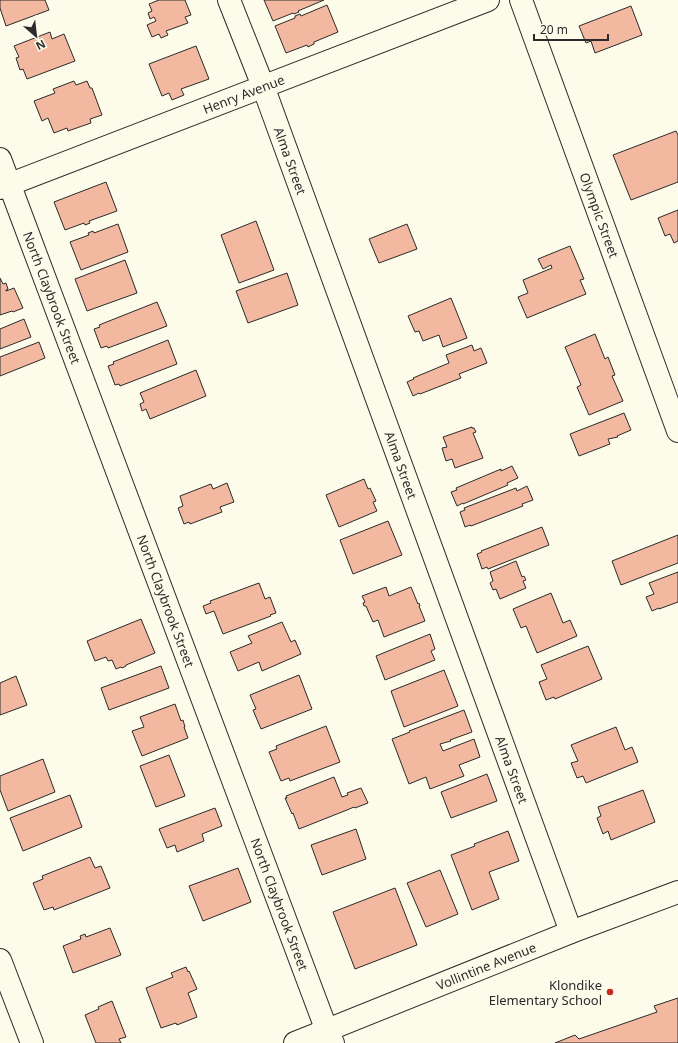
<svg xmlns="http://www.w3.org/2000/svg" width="678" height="1043" font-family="'Noto Sans',sans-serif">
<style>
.building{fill:#f2b8a0;stroke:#2b2b2b}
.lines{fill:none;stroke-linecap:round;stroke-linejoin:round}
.minor-casing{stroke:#2b2b2b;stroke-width:24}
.tertiary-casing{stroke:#2b2b2b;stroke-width:24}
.minor{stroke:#fdfbea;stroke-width:22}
.tertiary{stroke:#fdfbea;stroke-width:22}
.poi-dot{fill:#c62828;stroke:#fdfbea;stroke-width:1.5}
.labels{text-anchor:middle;stroke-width:3;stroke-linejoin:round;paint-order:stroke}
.street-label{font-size:13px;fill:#2b2b2b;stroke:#fdfbea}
.poi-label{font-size:13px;fill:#2b2b2b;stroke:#fdfbea;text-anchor:end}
</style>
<rect width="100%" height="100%" fill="#fdfbea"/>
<path class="building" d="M 0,0 L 45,0 L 49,10 L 6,26 L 0,8 Z
M 159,0 L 185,0 L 191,15 L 185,17 L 188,23 L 166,31 L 168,35 L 161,38 L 159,34 L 152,37 L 147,25 L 156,21 L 154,17 L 150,19 L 148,13 L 152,11 L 149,4 Z
M 264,0 L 324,0 L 298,11 L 299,12 L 294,14 L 293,13 L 273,21 Z
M 327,5 L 338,32 L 314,42 L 314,44 L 308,47 L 307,45 L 286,53 L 275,26 L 295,18 L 295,16 L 300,14 L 301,16 Z
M 631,6 L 642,35 L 595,53 L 591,41 L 586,43 L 579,26 Z
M 50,32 L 52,39 L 64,34 L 75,61 L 27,79 L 23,69 L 20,70 L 16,58 L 19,57 L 14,46 Z
M 196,46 L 209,79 L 181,89 L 184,95 L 172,100 L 169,93 L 162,96 L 149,64 Z
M 74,81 L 76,85 L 87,81 L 90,88 L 92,88 L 102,115 L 90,119 L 91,123 L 68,131 L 67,128 L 54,133 L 48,118 L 42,121 L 34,101 L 55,93 L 53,89 Z
M 676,131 L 678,135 L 678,182 L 631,200 L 613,155 Z
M 106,182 L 117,211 L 89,221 L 90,223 L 85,225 L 84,223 L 65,230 L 54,202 Z
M 678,210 L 678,241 L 674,243 L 670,234 L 665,236 L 658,218 Z
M 256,221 L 274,270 L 239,283 L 221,235 Z
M 118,224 L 128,252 L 81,270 L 70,242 L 89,235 L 88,233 L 93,231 L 94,233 Z
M 407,224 L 417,249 L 379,263 L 369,239 Z
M 570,246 L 584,279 L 580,280 L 586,294 L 527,318 L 518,297 L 528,293 L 523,280 L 552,268 L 551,265 L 543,269 L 538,259 Z
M 125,260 L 137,293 L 87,311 L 75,279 Z
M 287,273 L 298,305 L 248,323 L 236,291 Z
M 0,278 L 3,284 L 6,283 L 8,289 L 6,290 L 6,291 L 14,288 L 23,308 L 13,312 L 12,311 L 0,315 Z
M 451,298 L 467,338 L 443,347 L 439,335 L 423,341 L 419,331 L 415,332 L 408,316 Z
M 157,302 L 167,326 L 108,348 L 107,346 L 101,348 L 94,329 L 100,327 L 99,325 Z
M 24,319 L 31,337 L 0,349 L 0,329 Z
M 595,334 L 605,359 L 608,357 L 615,375 L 612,376 L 623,401 L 589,415 L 577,387 L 581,385 L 565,347 Z
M 168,340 L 177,364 L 120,386 L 119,384 L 115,385 L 108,366 L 114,364 L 113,362 Z
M 39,342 L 45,358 L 0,376 L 0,357 Z
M 472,345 L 474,351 L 481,348 L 487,363 L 459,374 L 461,378 L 420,394 L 419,393 L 413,396 L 407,382 L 414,379 L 413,378 L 449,363 L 446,355 Z
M 196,370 L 206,396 L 150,419 L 146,409 L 142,411 L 140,404 L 144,402 L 140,393 Z
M 624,413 L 631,430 L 617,436 L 618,437 L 608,439 L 610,444 L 579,456 L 570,434 Z
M 472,427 L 472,428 L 474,428 L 476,432 L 473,433 L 483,458 L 455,468 L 452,459 L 446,461 L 442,448 L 447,447 L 443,437 Z
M 512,466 L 518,478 L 507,483 L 508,485 L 463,504 L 463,503 L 457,506 L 451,492 L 457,490 L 456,488 L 501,469 L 501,471 Z
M 364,479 L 368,489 L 370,488 L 376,501 L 373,502 L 377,511 L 339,527 L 326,495 Z
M 227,483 L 234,502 L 220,507 L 222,512 L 190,524 L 189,522 L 184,524 L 178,508 L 183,506 L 180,496 L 211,484 L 213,489 Z
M 527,486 L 533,500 L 522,504 L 523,506 L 471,526 L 470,525 L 465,527 L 460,512 L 465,510 L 464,508 L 516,488 L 517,491 Z
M 388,521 L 402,555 L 353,574 L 340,540 Z
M 542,527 L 549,545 L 488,569 L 487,567 L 482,569 L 477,554 L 482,552 L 481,551 Z
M 678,535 L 678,563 L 621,585 L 612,561 Z
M 516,561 L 522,577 L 524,576 L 526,580 L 523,581 L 526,588 L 500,599 L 496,589 L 493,590 L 490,583 L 493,581 L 490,572 Z
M 678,572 L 678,602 L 659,609 L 659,608 L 652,611 L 646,597 L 654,594 L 649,583 Z
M 259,583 L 265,599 L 270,597 L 276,613 L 270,615 L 271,616 L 223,634 L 214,611 L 206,614 L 203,606 L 211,603 L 210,601 Z
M 386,587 L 389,596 L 411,587 L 418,604 L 419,603 L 420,606 L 419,606 L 425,621 L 384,637 L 378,620 L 373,622 L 366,606 L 364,606 L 363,603 L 365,602 L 362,596 Z
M 551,593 L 563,623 L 570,620 L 577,636 L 537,653 L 526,626 L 521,628 L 513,609 Z
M 141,619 L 155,653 L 126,665 L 126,666 L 122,668 L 121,667 L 116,669 L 112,660 L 108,661 L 106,657 L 95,661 L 87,641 Z
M 282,622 L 291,642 L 295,640 L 301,654 L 262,671 L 259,662 L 238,671 L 230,652 L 252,643 L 248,636 Z
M 430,634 L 435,649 L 431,651 L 435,660 L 385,680 L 376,656 Z
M 588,646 L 602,679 L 555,699 L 554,697 L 546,700 L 539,682 L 547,679 L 541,665 Z
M 161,666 L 169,688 L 109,710 L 101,688 Z
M 444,670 L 458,706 L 404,727 L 391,691 Z
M 299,675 L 312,709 L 261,729 L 253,710 L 256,709 L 250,695 Z
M 16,676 L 27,705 L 0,715 L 0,683 Z
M 175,704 L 181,721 L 183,720 L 185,727 L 184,727 L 188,738 L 142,756 L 132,731 L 144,727 L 140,717 Z
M 464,710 L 472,732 L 450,740 L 451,741 L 440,744 L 443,751 L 474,739 L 480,757 L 459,765 L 464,776 L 430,789 L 426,777 L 409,784 L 392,739 L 410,732 L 409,731 Z
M 326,726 L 340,762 L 290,781 L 289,778 L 281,781 L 269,752 L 277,749 L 276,746 Z
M 616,727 L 625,750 L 632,747 L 638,762 L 586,783 L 583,776 L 577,778 L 571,763 L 578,761 L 571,745 Z
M 169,755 L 185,796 L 156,807 L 140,766 Z
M 43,759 L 55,792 L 8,811 L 0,790 L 0,776 Z
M 487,774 L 497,801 L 451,818 L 441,792 Z
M 334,777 L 342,797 L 348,795 L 347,793 L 361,788 L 368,803 L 355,808 L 354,807 L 347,810 L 299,829 L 293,813 L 292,814 L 285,798 L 287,798 L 286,796 Z
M 643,790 L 655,822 L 611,840 L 608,831 L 603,834 L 597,818 L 601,816 L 598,807 Z
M 70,795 L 82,827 L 23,851 L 10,818 Z
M 215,808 L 222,826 L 202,834 L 204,841 L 177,852 L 175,845 L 167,848 L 159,829 Z
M 356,829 L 366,859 L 322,875 L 311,845 Z
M 508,831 L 519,861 L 489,872 L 499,899 L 472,910 L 451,855 L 475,846 L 474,844 Z
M 90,857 L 95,868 L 101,866 L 110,888 L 54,910 L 53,907 L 44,910 L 33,883 L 43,879 L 42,876 Z
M 238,868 L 251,902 L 203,921 L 189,886 Z
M 440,870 L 458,914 L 426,927 L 407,883 Z
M 395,888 L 417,945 L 355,969 L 333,912 Z
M 110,928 L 121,955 L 73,973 L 63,946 L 81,939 L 80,936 L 85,934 L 86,937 Z
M 186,967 L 188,972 L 189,971 L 197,989 L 188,993 L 197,1017 L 177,1025 L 176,1023 L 161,1028 L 146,988 L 173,977 L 171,973 Z
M 678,998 L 678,1043 L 555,1043 L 575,1035 L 579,1039 L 657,1012 L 654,1006 Z
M 112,1001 L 126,1037 L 119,1039 L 121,1043 L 96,1043 L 85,1015 L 99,1009 L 98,1007 Z"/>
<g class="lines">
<defs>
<g id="minor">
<path id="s1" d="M 229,0 L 263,86 L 571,932"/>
<path id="s2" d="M 521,0 L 678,431"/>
<path id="s3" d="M 0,159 L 327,1031 L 333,1043"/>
<path id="s4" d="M 0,188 L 488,0"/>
<path d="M 0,960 L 32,1043"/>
</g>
<g id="tertiary">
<path id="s5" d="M 295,1043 L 571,932 L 678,892"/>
</g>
</defs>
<use href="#minor" class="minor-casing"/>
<use href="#tertiary" class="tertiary-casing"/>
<use href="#minor" class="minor"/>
<use href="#tertiary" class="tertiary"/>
</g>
<circle class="poi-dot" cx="610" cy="992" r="4"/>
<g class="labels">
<g class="street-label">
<text dy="5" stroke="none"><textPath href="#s4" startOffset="261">Henry Avenue</textPath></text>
<text dy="5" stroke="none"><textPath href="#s1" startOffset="172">Alma Street</textPath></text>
<text dy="5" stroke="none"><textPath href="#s2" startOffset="229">Olympic Street</textPath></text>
<text dy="5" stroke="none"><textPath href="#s3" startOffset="148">North Claybrook Street</textPath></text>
<text dy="5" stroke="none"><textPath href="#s1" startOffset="496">Alma Street</textPath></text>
<text dy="5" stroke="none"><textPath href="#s3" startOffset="472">North Claybrook Street</textPath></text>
<text dy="5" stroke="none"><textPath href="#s1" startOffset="820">Alma Street</textPath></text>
<text dy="5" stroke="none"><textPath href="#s3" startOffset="796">North Claybrook Street</textPath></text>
<text dy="5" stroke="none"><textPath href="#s5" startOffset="206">Vollintine Avenue</textPath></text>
</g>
<g class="poi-label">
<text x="602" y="990">Klondike<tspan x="602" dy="15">Elementary School</tspan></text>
</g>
</g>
<g transform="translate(36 36) rotate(152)" stroke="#fdfbea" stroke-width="3" paint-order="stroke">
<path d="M0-3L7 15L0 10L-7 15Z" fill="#2b2b2b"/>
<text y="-6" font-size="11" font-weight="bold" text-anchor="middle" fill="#2b2b2b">N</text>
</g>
<path d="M534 34v6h74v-6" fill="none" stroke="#2b2b2b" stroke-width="2"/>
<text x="540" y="34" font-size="12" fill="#2b2b2b" stroke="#fdfbea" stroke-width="3" paint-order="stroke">20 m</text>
</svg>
